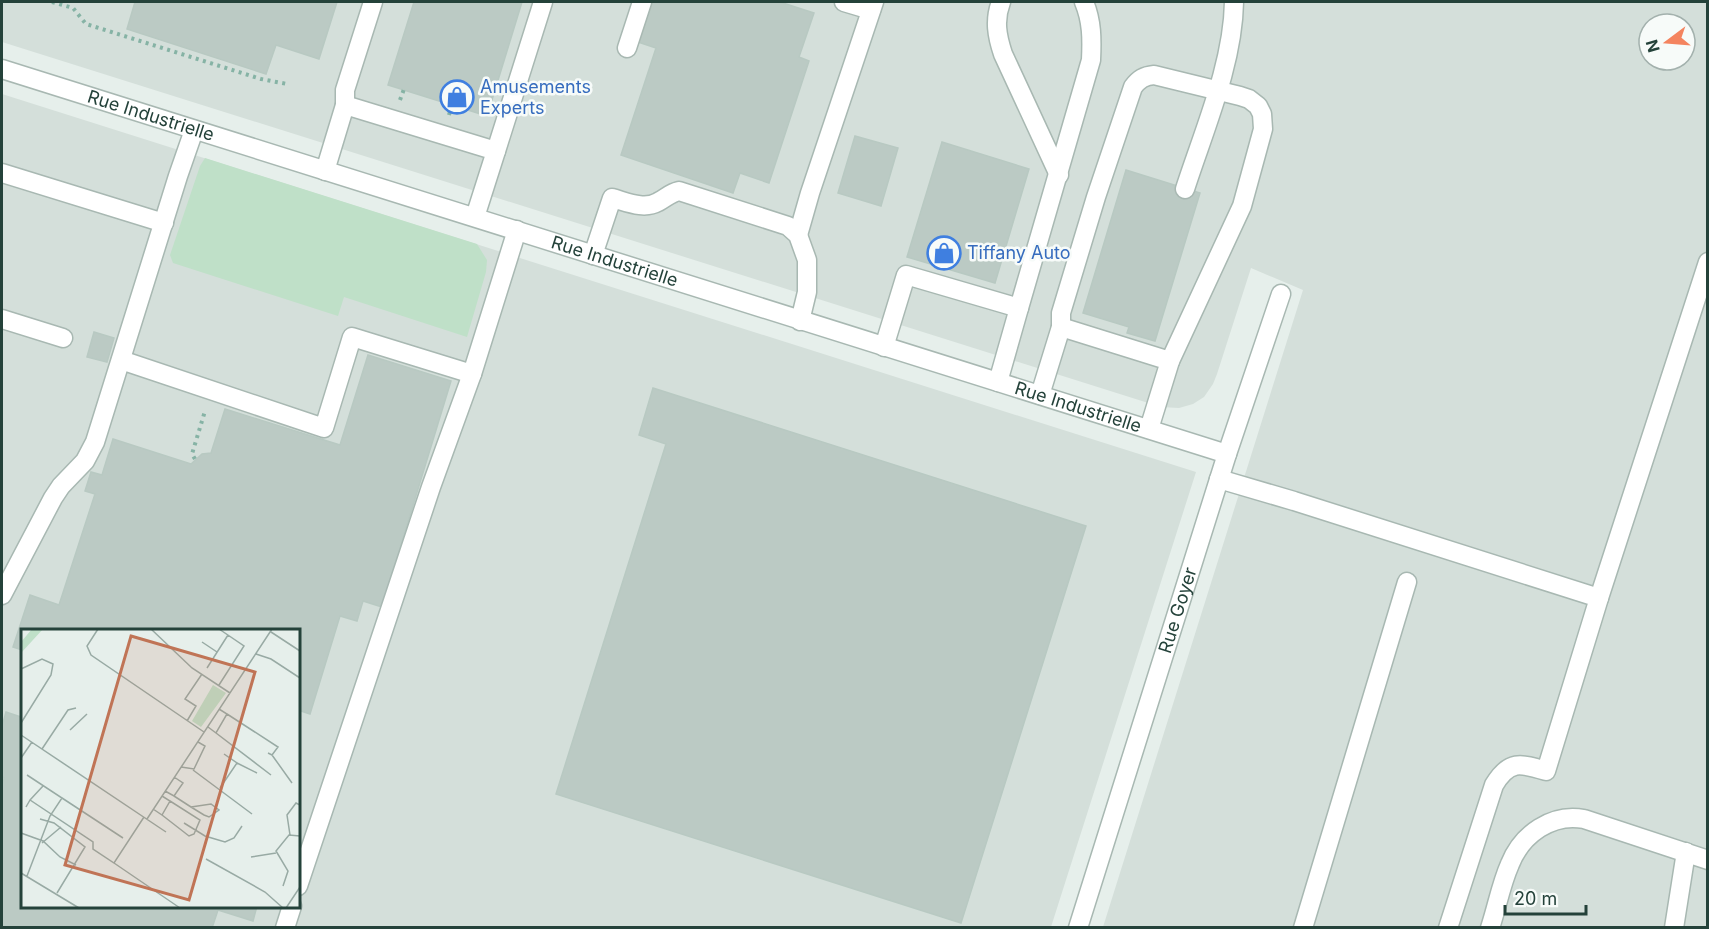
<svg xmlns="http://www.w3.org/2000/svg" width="1709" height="929" font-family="Inter,sans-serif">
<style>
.built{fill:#d4dfda;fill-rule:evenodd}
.green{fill:#bfe0c8}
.building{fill:#bbcac4;stroke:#b8c9c2;stroke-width:1.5}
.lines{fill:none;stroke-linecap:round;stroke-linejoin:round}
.minor-casing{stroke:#a8b8b2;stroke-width:21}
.path{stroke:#86b3a5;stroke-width:4;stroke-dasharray:3 4.5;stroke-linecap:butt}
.minor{stroke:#fff;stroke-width:18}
.labels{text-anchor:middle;stroke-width:5;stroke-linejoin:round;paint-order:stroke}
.shop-label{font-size:18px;fill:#366cbe;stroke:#f7fbf9;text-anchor:start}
.street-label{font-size:18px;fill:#24423a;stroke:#f7fbf9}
.inset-road{fill:none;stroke:#98aaa4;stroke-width:1.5}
.view{fill:#c07456;fill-opacity:0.15;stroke:#c07456;stroke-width:3}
.inset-edge{fill:none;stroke:#24423a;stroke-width:3}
</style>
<rect width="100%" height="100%" fill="#e6efeb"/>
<path class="built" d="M 2,2 L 1707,2 L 1707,927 L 1103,927 L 1303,290 L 1251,268 L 1217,374 L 1213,384 L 1204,397 L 1193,404 L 1179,408 L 1161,407 L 2,42 ZM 1649,24 L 1685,24 L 1685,60 L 1649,60 Z
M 2,94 L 1196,472 L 1051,927 L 2,927 ZM 22,630 L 298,630 L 298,906 L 22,906 Z"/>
<path class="green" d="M 205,158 L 477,244 L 487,260 L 486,272 L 467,337 L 344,297 L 338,316 L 173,263 L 170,255 L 200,166 Z"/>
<path class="building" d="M 135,2 L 337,2 L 319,59 L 276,45 L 266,74 L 127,29 Z
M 414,2 L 522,2 L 487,116 L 388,85 Z
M 651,2 L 780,2 L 814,13 L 799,57 L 809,61 L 769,183 L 740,173 L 733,193 L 621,155 L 656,48 L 638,42 Z
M 855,136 L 898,148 L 881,206 L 838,193 Z
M 942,142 L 1029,169 L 995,283 L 907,257 Z
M 1126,170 L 1200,193 L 1155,341 L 1127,333 L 1129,327 L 1083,313 Z
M 94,332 L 114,338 L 107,362 L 87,357 Z
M 368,355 L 451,381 L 382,607 L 363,601 L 357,621 L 340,616 L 310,714 L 301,711 L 298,717 L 298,630 L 22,630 L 22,650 L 13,647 L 30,595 L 59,605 L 95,494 L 85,491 L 91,472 L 102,475 L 113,439 L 191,464 L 202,454 L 211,453 L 225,409 L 340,445 Z
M 653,388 L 1086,526 L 961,923 L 556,794 L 666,444 L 639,435 Z
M 22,711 L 22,906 L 257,906 L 253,921 L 218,910 L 212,928 L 2,928 L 2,785 L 4,778 L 2,777 L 2,726 L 6,712 L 21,717 Z"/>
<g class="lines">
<defs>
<g id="minor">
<path d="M 844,2 L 871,10"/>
<path d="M 1001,2 C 994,20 997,36 1003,54 L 1059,175"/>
<path d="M 627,48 L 642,2"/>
<path id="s1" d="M 2,69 L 1227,454"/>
<path d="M 345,105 L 345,90 L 373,2"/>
<path d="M 496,151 L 543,2"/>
<path d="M 325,171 L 345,105 L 496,151 L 475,217"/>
<path d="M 2,173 L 164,223"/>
<path d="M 1185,189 C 1204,130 1233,64 1234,2"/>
<path d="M 798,235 L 810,193 L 874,2"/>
<path d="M 593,255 L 612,198 C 627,202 644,210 658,202 C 666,198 670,193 679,191 L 788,226 L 798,235 L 807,260 L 807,292 L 800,321"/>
<path d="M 1019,308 L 1091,60 C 1092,39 1092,21 1084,2"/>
<path d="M 2,319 L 63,338"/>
<path d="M 1061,327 L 1061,313 L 1096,197 L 1133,87 C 1139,79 1144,76 1154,75 L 1240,96 L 1249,99 L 1258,106 L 1262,114 L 1263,129 L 1242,206 L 1170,361"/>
<path d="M 884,347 L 906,275 L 1019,308 L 998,382"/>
<path d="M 121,360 L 324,428 L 352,337 L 472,374"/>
<path d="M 1040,395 L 1061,327 L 1170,361 L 1149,429"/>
<path d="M 1219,479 L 1294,501 L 1599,598 L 1546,771 C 1520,763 1509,760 1494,785 L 1448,928"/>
<path d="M 2,595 L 53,498 L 61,486 L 85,461 L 95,442 L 178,176 L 194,130"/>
<path d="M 1599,598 L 1708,262"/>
<path d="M 298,886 L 431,487 L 472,374 L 517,230"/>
<path d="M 285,928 L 292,906"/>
<path id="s2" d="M 1078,928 L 1227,454 L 1281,294"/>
<path d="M 1303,928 L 1407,582"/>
<path d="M 1490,928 C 1497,907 1501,884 1510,864 C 1522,834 1552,813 1584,819 L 1708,860"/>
<path d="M 1674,928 L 1686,852"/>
</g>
</defs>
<use href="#minor" class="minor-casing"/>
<path class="path" d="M 52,2 L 73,8 L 86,24 L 261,79 L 287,84
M 400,100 L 404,89
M 449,115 L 452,105
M 195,459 L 192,454 L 205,411"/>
<use href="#minor" class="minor"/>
</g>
<defs>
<symbol id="shop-ring" viewBox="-11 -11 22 22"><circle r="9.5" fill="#f7fbf9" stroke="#3f7fe0" stroke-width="1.5"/><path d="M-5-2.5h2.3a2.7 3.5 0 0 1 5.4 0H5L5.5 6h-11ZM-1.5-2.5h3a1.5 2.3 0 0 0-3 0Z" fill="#3f7fe0"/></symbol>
</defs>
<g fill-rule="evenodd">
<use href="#shop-ring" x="438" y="78" width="38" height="38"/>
<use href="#shop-ring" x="925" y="234" width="38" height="38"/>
</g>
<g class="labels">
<g class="shop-label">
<text x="480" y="93">Amusements<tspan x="480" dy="21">Experts</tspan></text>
<text x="967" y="259">Tiffany Auto</text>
</g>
<g class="street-label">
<text dy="6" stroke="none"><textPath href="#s1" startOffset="156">Rue Industrielle</textPath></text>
<text dy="6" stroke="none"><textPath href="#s1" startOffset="642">Rue Industrielle</textPath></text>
<text dy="6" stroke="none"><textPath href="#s1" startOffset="1128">Rue Industrielle</textPath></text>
<text dy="6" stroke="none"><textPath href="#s2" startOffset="333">Rue Goyer</textPath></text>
</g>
</g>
<g transform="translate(21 629)">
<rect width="279" height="279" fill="#e6efeb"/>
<path d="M 11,0 L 22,0 L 0,24 L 0,13 ZM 192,56 L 205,64 L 180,98 L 171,92 Z" fill="#bfe0c8"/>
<path class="inset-road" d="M 77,0 L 66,17 L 70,26 L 183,103M 130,0 L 171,39 L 209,64M 250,3 L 279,22M 181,13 L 196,23M 235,25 L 250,30 L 279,49M 186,39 L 207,6M 0,40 L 21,30 L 32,35 L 30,46 L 0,94M 198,56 L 223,17 L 198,0M 206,85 L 257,118 L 251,126 L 247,124M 166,92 L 175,77 L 164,70 L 181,45M 187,98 L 195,104 L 206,85 L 198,80M 49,101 L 66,85M 195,104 L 250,146M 0,106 L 145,203M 21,120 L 47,81 L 55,79M 251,126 L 271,154M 0,129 L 11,113M 216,134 L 236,144M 160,138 L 173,140 L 184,117 L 177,113M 172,141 L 231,185M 6,146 L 41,169 L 29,187 L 6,247M 199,159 L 216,134 L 203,125M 144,162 L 153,167 L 162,154 L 153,148M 153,167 L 170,178 L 183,186 L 188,188 L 198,181 L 190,175 L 170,178M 41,169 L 102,209M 9,171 L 22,157M 5,178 L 9,171 L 72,213 L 72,220 L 93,234 L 123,188M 132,180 L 141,186 L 149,172 L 141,167M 141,186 L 168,207 L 173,205 L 179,191 L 149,172M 19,190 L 33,194 L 64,218 L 36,264M 126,190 L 251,0M 163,194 L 184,207 L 204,213 L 213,209 L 221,197M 0,204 L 22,212 L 39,228 L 55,236M 269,206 L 266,186 L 275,174 L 279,176M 21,214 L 40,198M 230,228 L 255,224M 185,230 L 244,263 L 262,279M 93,234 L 159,279M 0,244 L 58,279M 262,257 L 267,242 L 255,222 L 268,206 L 279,207M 265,279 L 279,258"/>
<path class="view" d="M 110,7 L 234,43 L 168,271 L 44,236 Z"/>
<rect width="279" height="279" class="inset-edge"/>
</g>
<rect width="1709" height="929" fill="none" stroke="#24423a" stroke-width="6"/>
<g transform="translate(1667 42) rotate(254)"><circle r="28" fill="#f7fbf9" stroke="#a3b1ad" stroke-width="1.5"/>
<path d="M0-4.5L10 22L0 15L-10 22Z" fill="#f4845f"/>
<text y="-9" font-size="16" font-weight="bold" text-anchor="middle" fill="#24423a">N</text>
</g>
<path d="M1505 905v9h81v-9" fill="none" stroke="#24423a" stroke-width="3"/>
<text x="1514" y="905" font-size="18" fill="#24423a" stroke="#f7fbf9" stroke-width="4.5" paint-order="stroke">20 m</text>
</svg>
